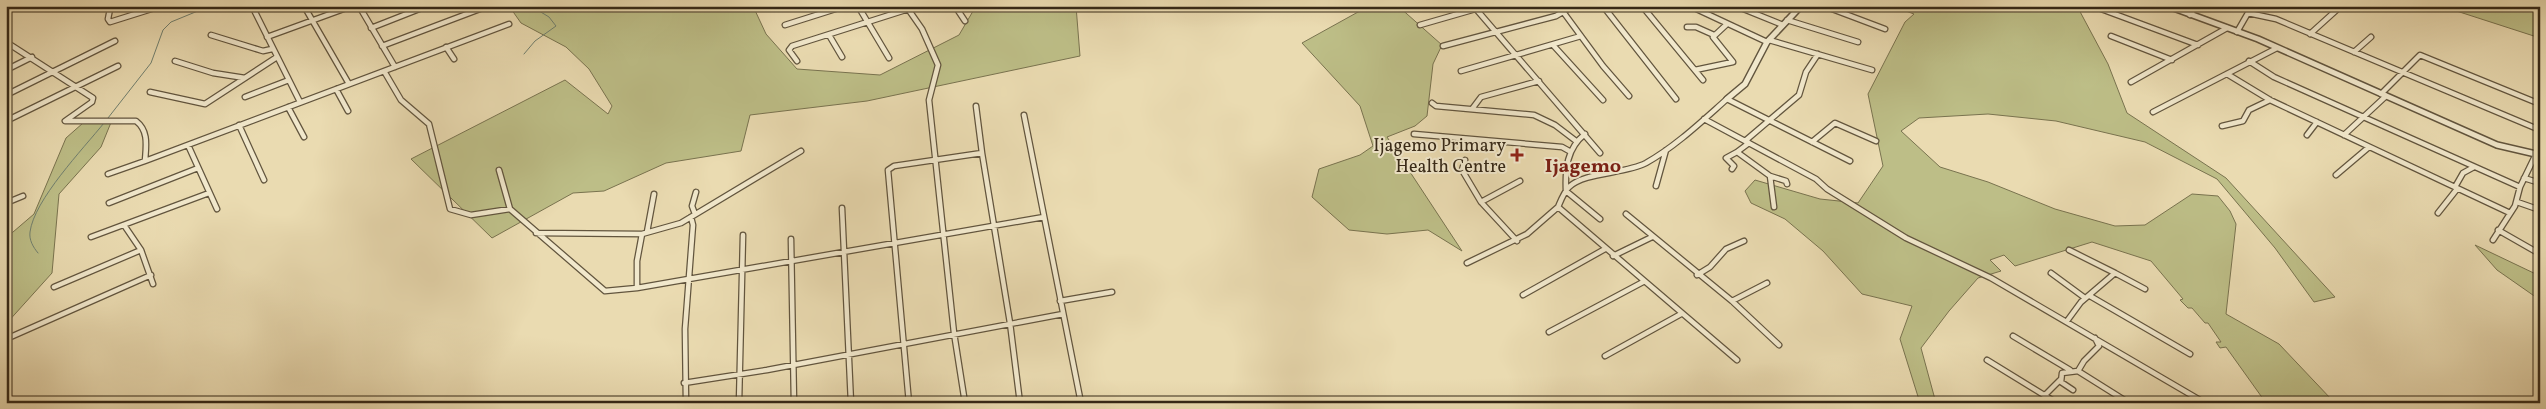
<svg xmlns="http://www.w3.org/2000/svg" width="2546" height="409" font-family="Vollkorn,serif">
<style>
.green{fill:#bdbe87;stroke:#79734f}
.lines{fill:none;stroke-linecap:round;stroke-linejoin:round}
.stream{stroke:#708070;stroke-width:1}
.minor-casing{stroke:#62553e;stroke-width:7}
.tertiary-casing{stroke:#62553e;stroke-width:8}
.minor{stroke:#f1e8cc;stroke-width:4.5}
.tertiary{stroke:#f1e8cc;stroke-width:5}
.poi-dot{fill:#8f2418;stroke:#f1e8cc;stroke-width:2}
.labels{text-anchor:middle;stroke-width:4;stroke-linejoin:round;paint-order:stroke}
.poi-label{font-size:18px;fill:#352817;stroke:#f1e8cc;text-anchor:end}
.quarter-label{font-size:20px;font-weight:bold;fill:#7a1f14;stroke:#f1e8cc}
</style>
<rect width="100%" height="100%" fill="#eadbb1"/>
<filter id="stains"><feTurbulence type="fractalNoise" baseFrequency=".004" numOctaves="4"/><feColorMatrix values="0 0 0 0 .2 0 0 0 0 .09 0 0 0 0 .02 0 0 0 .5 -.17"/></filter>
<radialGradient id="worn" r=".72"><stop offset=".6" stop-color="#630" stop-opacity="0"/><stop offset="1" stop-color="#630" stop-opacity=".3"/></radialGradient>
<path class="green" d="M 509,6 L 753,6 L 766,34 L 797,69 L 880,75 L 959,35 L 976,6 L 1076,6 L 1080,56 L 867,101 L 750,115 L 741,151 L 666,163 L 604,191 L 573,193 L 492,238 L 411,159 L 565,80 L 608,114 L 612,106 L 589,69 L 566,47 L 521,23 Z
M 1386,6 L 1398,6 L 1442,45 L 1433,64 L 1427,116 L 1415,126 L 1387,137 L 1462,251 L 1428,230 L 1387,234 L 1349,230 L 1312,197 L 1319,169 L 1360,155 L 1373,146 L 1360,106 L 1302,43 L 1358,12 Z
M 1892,6 L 2077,6 L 2108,64 L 2127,113 L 2226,178 L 2335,297 L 2314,302 L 2275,248 L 2217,179 L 2145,142 L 2056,121 L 1988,114 L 1919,118 L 1901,131 L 1940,167 L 1988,182 L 2055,209 L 2115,226 L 2145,225 L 2192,194 L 2218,196 L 2230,211 L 2236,224 L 2226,314 L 2279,344 L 2332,400 L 2332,403 L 2266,403 L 2226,347 L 2220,348 L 2216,342 L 2221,342 L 2208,323 L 2205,323 L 2192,308 L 2188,308 L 2180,300 L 2183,299 L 2151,261 L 2092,242 L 2015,266 L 2004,255 L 1990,260 L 2001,271 L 1978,278 L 1949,311 L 1921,348 L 1936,403 L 1920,403 L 1900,339 L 1912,306 L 1862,294 L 1823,251 L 1785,219 L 1751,203 L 1745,191 L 1755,180 L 1820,199 L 1858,203 L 1883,166 L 1868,94 L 1905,22 L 1914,14 Z
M 2441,6 L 2540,6 L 2540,38 Z
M 112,120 L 101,147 L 59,194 L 52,273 L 6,324 L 6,238 L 34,214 L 66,138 L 83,123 Z
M 2475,245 L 2540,276 L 2540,300 L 2497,270 Z"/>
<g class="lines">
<path class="stream" d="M 524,54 L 535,41 L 556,26 L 549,17 L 531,6
M 108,118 L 151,63 L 163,30 L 171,22 L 210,6
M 38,253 C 33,247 29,240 30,232 C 34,200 83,149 104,123"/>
<defs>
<path id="minor" d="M 85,6 L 110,9 L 116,6
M 252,6 L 300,102
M 304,6 L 349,84
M 359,6 L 395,67
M 858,6 L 889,58
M 906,6 L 922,29 L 938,65 L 929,100 L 954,333 L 965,403
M 955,6 L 965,21
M 1603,6 L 1676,99
M 1642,6 L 1703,80
M 1690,6 L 1767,42
M 1736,6 L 1783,25
M 1824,6 L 1885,29
M 2093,6 L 2198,45
M 2535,6 L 2535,8
M 1373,7 L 1379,6
M 110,9 L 108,19 L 110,22 L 161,6
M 1476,9 L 1600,153
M 1564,13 L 1603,66 L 1629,96
M 2248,13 L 2276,19 L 2540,130
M 2190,15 L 2196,6
M 1787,20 L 1858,42
M 785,25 L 845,6
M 1420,25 L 1486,6
M 1687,27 L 1696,27 L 1714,35
M 371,28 L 427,6
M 2237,32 L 2252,6
M 2310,34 L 2341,6
M 211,35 L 263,51 L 272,49
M 829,35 L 842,57
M 2111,36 L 2172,60
M 267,37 L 352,6
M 1769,40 L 1872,70
M 6,42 L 93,98 L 92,102 L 65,121 L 136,121 C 149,131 146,146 145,161 L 509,24
M 1553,45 L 1603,100
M 382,46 L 488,6
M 1443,46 L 1556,16 L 1573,6
M 446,47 L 454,59
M 2354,52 L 2371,37
M 175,61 L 213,73 L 245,78
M 797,61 L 789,50 L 792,46 L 918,6
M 2249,61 L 2274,77 L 2520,187
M 6,70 L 32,57
M 1695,70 L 1733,62 L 1713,37 L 1727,24
M 384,71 L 401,100 L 429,124 L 450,209 L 471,215 L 510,209
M 1461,71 L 1581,36
M 2227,74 L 2270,100 L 2510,213
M 2131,82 L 2227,28
M 336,89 L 348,111
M 150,92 L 205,104 L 277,57
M 2381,94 L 2420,55 L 2540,104
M 6,95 L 115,41
M 245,97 L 289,80
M 1432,103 L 1436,106 L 1534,115 L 1555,125 L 1576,141
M 288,107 L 304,137
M 1472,109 L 1481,97 L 1539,81
M 2153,112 L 2277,48
M 1024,115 L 1081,403
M 1704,119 L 1816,179 L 1827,189 L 1906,238 L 1991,278 L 2205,403
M 6,121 L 118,66
M 239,125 L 264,180
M 2222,126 L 2243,121 L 2249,110 L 2270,100
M 1414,134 L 1562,147 L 1571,152
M 1585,134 C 1567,148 1565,169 1566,191 L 1600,219
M 2307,135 L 2317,122
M 2344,135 L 2386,96
M 1745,141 L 1799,95 L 1806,72 L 1818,54
M 1812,142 L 1835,123 L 1876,141
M 1749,143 L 1737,152 L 1770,176 L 1774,207
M 188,145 L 217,209
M 982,153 L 1010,323 L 1020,403
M 1465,160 L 1462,170 L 1481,202 L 1517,241
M 1732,169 L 1734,166 L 1726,158 L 1737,152
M 499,170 L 510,209 L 605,291 L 637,288 L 1044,217
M 108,174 L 145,161
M 2336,175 L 2369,147
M 1770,176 L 1786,181 L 1787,184
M 2524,178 L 2540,183
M 1656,186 L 1666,150
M 2455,187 L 2463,173 L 2474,167
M 1481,202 L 1520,181
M 2517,202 L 2540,210
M 6,203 L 23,196
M 109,203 L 198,168
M 842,208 L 851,403
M 2438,213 L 2457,189
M 695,214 L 692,206 L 696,192
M 1626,214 L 1732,301 L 1779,345
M 124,225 L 141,250 L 153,284
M 2498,230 L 2540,254
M 647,232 L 654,194
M 536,233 L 642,234
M 91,237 L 209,193
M 791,239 L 794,403
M 2493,240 L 2515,206 L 2520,187 L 2536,154
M 1613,256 L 1652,237
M 1467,263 L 1527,234 L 1558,207
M 2538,269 L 2540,268
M 2051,273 L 2085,298
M 2115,273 L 2145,289
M 1697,275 L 1710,267 L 1726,249 L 1744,241
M 54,287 L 141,250
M 637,288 L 637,261 L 642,234 L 681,223 L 801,151
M 1523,295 L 1605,249
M 2090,296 L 2190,354
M 1060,301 L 1112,292
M 1732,301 L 1767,283
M 2067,321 L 2081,302 L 2115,273 L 2069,250
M 1549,332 L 1643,282
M 2013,336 L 2070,370
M 6,339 L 151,275
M 1605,356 L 1681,314
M 1737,360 L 1558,207 C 1561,200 1564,192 1569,187 C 1585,172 1625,174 1646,163 C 1676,146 1701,122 1727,99 L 1850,161
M 1987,360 L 2057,403
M 2078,371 L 2084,361 L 2099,346 L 2095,338
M 684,383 L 767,370 L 1063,314
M 2073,390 L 2061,382 L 2062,373 L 2078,371 L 2129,403
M 2045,395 L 2060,380
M 686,403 L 685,329 L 693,225 L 691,217
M 739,403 L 743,235
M 909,403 L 888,170 L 894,166 L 982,153 L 976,106"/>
<path id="tertiary" d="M 2168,6 L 2258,39 L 2497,145 L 2540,155
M 1727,99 L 1745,84 L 1767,42 L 1801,6"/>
</defs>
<use href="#minor" class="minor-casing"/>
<use href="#tertiary" class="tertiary-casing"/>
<use href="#minor" class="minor"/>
<use href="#tertiary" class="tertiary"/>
</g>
<path class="poi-dot" d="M1514.5 147.5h5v5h5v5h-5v5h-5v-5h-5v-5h5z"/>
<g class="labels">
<g class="poi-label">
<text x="1506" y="151">Ijagemo Primary<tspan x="1506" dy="21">Health Centre</tspan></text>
</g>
<g class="quarter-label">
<text x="1583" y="172">Ijagemo</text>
</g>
</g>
<rect width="2546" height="409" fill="none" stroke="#eadbb1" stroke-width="25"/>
<rect x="8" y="8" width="2531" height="394" fill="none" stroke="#352817" stroke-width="2.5"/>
<rect x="12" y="12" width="2521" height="384" fill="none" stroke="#352817"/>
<rect width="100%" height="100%" filter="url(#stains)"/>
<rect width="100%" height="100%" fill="url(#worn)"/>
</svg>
